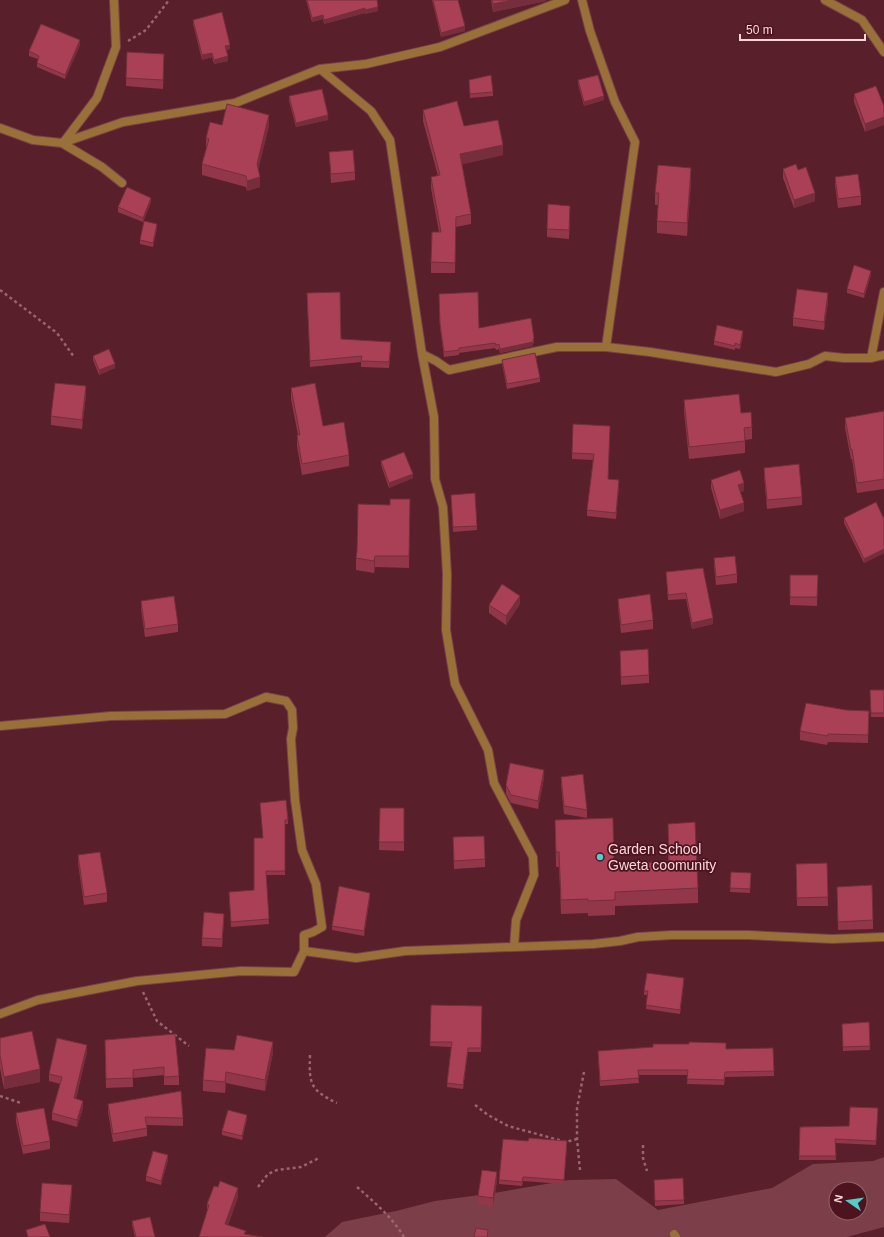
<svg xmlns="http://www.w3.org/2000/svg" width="884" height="1237" font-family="Helvetica,sans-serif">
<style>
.green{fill:#7c3e48;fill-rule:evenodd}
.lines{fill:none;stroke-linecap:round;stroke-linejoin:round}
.service-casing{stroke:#77404a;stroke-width:10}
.minor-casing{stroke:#77404a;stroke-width:10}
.path{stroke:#98666e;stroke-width:2.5;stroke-dasharray:3 3;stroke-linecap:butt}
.service{stroke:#9a7039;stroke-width:8}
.minor{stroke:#9a7039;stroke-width:8}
.wall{fill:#913749}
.shaded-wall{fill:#762d3c}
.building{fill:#a94055;stroke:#762d3c}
.poi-dot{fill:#54cdc8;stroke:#4d1420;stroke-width:1.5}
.labels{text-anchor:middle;stroke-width:3.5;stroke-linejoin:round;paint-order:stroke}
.poi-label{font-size:14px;fill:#fdd7db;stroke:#4d1420;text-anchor:start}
</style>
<rect width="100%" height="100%" fill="#591f2a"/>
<path class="green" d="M 884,1157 L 884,1227 L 847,1237 L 325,1237 L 342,1222 L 396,1211 L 435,1201 L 494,1193 L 569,1180 L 616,1179 L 658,1210 L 772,1188 L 813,1164 L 873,1161 ZM 836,1189 L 860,1189 L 860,1213 L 836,1213 Z"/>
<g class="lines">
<defs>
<path id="service" d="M 62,143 L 102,167 L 122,183"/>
<path id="minor" d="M 582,0 L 590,31 L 615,102 L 635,142 L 606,347
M 825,0 L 862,20 L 884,52
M 320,69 L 371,111 L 390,140 L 422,354 L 436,361 L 449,370 L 557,347 L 606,347 L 650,352 L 776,372 L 809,364 L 825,356 L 844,358 L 871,358 L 884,355
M 0,128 L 33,140 L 62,143 L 123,122 L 235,103 L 320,69 L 366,64 L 440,47 L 565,0
M 63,143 L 97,98 L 116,47 L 114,0
M 422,354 L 434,417 L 435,479 L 443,507 L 447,574 L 446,630 L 455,684 L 488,750 L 494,783 L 533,857 L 534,875 L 516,920 L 514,947
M 871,358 L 884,292
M 0,726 L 111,716 L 225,714 L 266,697 L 286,701 L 292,710 L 293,728 L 291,739 L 295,800 L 302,850 L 316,884 L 322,927 L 313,932 L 304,935 L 304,951 L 356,958 L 405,951 L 593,944 L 620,941 L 638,937 L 672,935 L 748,935 L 832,939 L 884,937
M 0,1014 L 38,1000 L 137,981 L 241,971 L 294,972 L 304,951
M 674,1234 L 676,1237"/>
</defs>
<use href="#service" class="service-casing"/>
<use href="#minor" class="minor-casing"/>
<path class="path" d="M 128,41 L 146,30 L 169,0
M 0,290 L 57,333 L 74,357
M 143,992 L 157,1021 L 189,1046
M 310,1055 C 309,1084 310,1090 337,1103
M 0,1096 L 21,1103
M 475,1105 L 488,1115 L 508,1126 L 566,1142 L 577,1139
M 643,1145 L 643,1158 L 647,1171
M 580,1170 L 577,1139 L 577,1108 L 584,1072
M 258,1187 L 268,1174 L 277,1170 L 301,1167 L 319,1158
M 357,1187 C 374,1202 392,1217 404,1237"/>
<use href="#service" class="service"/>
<use href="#minor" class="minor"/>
</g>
<path class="wall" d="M 306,0 L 377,0 L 378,11 L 365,14 L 365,13 L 324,24 L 323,19 L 312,22 Z
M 432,0 L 458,0 L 465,31 L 441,37 Z
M 491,0 L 546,0 L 546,1 L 493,12 Z
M 193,20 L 230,49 L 226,50 L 228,61 L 214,64 L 212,57 L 202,60 L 193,24 Z
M 80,45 L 65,79 L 37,67 L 37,63 L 38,59 L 29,56 L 29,51 Z
M 164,62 L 163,89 L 126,86 L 126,78 Z
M 469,80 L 493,92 L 493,96 L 470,98 Z
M 578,80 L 604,100 L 584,106 L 578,84 Z
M 876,86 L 865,132 L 854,102 L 854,94 Z
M 289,96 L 328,120 L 296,127 L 289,101 Z
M 423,110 L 464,126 L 503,155 L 462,164 L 471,214 L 471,224 L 456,227 L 455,273 L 431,273 L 431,262 L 439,232 L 431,188 L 431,177 L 438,176 L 423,121 Z
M 222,125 L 269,126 L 258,169 L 260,187 L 247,191 L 246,187 L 202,175 L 202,164 L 206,149 L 206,138 Z
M 329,152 L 355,172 L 355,180 L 331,183 Z
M 783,169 L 798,170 L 815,201 L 794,208 L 783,178 Z
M 835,177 L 861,196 L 861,205 L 838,208 L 835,185 Z
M 691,181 L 687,236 L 657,233 L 657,221 L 658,205 L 655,205 L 655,193 Z
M 151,202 L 143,222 L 118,212 L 118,207 Z
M 570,214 L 569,239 L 547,237 L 547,229 Z
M 157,228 L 153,247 L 140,244 L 140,240 Z
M 871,275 L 864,298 L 847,293 L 847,289 Z
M 439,294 L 479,328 L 534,338 L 534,343 L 533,343 L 533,346 L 500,353 L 499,349 L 496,350 L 495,348 L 459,353 L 459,355 L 444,357 L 440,328 Z
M 307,299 L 341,339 L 391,348 L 389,368 L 361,367 L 361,362 L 310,367 Z
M 828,301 L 824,330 L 793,326 L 793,318 Z
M 743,335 L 740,349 L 735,348 L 735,350 L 714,345 L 714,341 Z
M 93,356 L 115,368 L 99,375 L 93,360 Z
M 502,360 L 540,378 L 540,382 L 507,389 L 502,364 Z
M 291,388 L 323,426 L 349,455 L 349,466 L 302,475 L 297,446 L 297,435 L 298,435 L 291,399 Z
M 86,395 L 82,429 L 51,425 L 51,416 Z
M 684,400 L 741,413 L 752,427 L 752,439 L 745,440 L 745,453 L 689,459 L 684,412 Z
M 884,411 L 884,489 L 857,493 L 852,459 L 851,459 L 845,428 L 845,418 Z
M 610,426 L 608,479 L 619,486 L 616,519 L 587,516 L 587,510 L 593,460 L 572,459 L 572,453 Z
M 381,461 L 413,478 L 389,488 L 381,465 Z
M 764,468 L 802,497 L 802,505 L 767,509 L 764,476 Z
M 711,480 L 744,491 L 740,492 L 744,511 L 720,519 L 711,488 Z
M 451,495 L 477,526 L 477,530 L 453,532 Z
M 410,499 L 409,568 L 375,567 L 374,573 L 356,570 L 356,558 Z
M 844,518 L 884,519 L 884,553 L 864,563 L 844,523 Z
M 714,558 L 737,574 L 737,583 L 716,585 L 714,566 Z
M 703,568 L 713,624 L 692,629 L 686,599 L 668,600 L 666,572 Z
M 790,575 L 818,575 L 817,606 L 790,605 Z
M 618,599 L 653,620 L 653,629 L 621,633 L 618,607 Z
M 141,601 L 178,624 L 178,632 L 145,637 L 141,609 Z
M 520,604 L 506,625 L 489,613 L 489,605 Z
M 620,651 L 649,675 L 649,683 L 621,685 Z
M 870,690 L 884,690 L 884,717 L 871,717 Z
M 846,710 L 869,711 L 868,743 L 828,742 L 827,745 L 800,740 L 800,731 Z
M 561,777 L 587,810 L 587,818 L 564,814 L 561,785 Z
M 544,778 L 538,809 L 511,803 L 506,794 L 506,785 Z
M 260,803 L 288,820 L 288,824 L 285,824 L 285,875 L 266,875 L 269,924 L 231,927 L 229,896 L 254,890 L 263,838 Z
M 380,808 L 404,808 L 404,851 L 379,850 Z
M 555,820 L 614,864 L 668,862 L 668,824 L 698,888 L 698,903 L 615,906 L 615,915 L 588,916 L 588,913 L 561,914 L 559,867 L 556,867 Z
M 453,837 L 485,859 L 485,867 L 454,869 Z
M 78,855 L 107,893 L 107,902 L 84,905 L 78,863 Z
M 827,863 L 828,906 L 797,906 L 796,873 Z
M 731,872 L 751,873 L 750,893 L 730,892 Z
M 837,887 L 873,920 L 873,929 L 838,930 Z
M 370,897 L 364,936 L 332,930 L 332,926 Z
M 224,922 L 222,947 L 202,946 L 202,938 Z
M 684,982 L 680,1014 L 646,1009 L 647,995 L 644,995 L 644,991 Z
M 431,1005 L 482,1006 L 481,1052 L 468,1052 L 463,1089 L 447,1087 L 451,1047 L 430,1046 Z
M 869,1022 L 870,1050 L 843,1051 L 842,1024 Z
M 175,1034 L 179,1076 L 179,1085 L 164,1085 L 164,1075 L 133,1078 L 133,1087 L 106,1088 L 105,1040 Z
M 0,1038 L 40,1082 L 4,1089 L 0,1068 Z
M 773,1048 L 774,1076 L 725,1077 L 724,1085 L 687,1084 L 688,1075 L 638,1075 L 639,1083 L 600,1086 L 598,1055 L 726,1049 Z
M 87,1052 L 76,1099 L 83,1108 L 77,1127 L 52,1120 L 52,1113 L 60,1084 L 49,1081 L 49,1074 Z
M 273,1053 L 265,1091 L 226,1083 L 225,1093 L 203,1091 L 203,1080 Z
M 108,1104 L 183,1118 L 183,1126 L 147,1125 L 147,1136 L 113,1142 L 108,1112 Z
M 878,1108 L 876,1145 L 835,1143 L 836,1160 L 799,1160 L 800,1127 L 849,1126 Z
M 16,1113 L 50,1141 L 50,1149 L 23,1154 L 16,1122 Z
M 247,1119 L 242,1140 L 222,1135 L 222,1131 Z
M 567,1145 L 564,1184 L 523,1181 L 522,1186 L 499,1184 L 499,1180 Z
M 168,1160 L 161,1185 L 146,1181 L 146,1176 Z
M 497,1180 L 493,1207 L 478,1205 L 478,1196 Z
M 654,1184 L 684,1200 L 684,1204 L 655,1206 Z
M 72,1193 L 69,1223 L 40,1221 L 40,1212 Z
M 238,1197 L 228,1225 L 246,1234 L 199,1237 L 207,1212 L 207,1204 Z
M 132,1221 L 155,1237 L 135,1237 L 132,1225 Z"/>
<path class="shaded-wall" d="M 512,0 L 546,0 L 546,1 L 493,12 L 493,4 Z
M 378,7 L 378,11 L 365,14 L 365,10 Z
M 365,8 L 365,13 L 324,24 L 324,20 Z
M 323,15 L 323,19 L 312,22 L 312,18 Z
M 465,26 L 465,31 L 441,37 L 441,33 Z
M 80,40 L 80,45 L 65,79 L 65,75 Z
M 230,45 L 230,49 L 225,50 L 225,46 Z
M 212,53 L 212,57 L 202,60 L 202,55 Z
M 164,54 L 164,62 L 163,89 L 163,80 Z
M 228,56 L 228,61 L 214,64 L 214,60 Z
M 604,96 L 604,100 L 584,106 L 584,102 Z
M 269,115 L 269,126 L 257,175 L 257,164 Z
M 328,115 L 328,120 L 296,127 L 296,123 Z
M 884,117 L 884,125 L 865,132 L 865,124 Z
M 503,145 L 503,155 L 460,165 L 460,154 Z
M 691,168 L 691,181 L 687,236 L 687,223 Z
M 260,177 L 260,187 L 247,191 L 247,181 Z
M 815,193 L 815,201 L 794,208 L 794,200 Z
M 151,198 L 151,202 L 143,222 L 143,218 Z
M 570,206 L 570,214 L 569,239 L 569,230 Z
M 157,224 L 157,228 L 153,247 L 153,243 Z
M 871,271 L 871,275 L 864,298 L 864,294 Z
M 828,293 L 828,301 L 824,330 L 824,322 Z
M 743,331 L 743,335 L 740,349 L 740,345 Z
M 533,342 L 533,346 L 500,353 L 500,349 Z
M 115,364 L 115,368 L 99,375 L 99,370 Z
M 86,386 L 86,395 L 82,429 L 82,420 Z
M 413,474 L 413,478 L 389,488 L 389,483 Z
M 619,480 L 619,486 L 616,519 L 616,513 Z
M 744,483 L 744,491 L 738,493 L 738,485 Z
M 744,503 L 744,511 L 720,519 L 720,510 Z
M 884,549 L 884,553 L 864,563 L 864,559 Z
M 375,556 L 375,567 L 374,573 L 374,561 Z
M 520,596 L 520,604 L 506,625 L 506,616 Z
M 713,618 L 713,624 L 692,629 L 692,623 Z
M 544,770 L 544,778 L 538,809 L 538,801 Z
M 370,893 L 370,897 L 364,936 L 364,931 Z
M 224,914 L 224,922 L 222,947 L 222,939 Z
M 684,978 L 684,982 L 680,1014 L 680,1010 Z
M 273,1042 L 273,1053 L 265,1091 L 265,1080 Z
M 87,1045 L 87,1052 L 74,1105 L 74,1098 Z
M 468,1048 L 468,1052 L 463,1089 L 463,1085 Z
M 40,1069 L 40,1082 L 4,1089 L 4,1077 Z
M 226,1072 L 226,1083 L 225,1093 L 225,1082 Z
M 83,1101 L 83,1108 L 77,1127 L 77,1120 Z
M 247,1115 L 247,1119 L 242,1140 L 242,1136 Z
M 168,1155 L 168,1160 L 161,1185 L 161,1181 Z
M 497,1172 L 497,1180 L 493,1207 L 493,1198 Z
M 72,1185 L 72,1193 L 69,1223 L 69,1215 Z
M 238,1188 L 238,1197 L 225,1234 L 225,1224 Z"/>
<path class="building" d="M 307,0 L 377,0 L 378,7 L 365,10 L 365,8 L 324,20 L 323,15 L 312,18 Z
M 433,0 L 458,0 L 465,26 L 441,33 Z
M 492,0 L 512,0 L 493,4 Z
M 222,12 L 230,45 L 225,46 L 228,56 L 214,60 L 212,53 L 202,55 L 193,20 Z
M 41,24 L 80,40 L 65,75 L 37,63 L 39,56 L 29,51 Z
M 127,52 L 164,54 L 163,80 L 126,78 Z
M 491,75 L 493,92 L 470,94 L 469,80 Z
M 598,75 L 604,96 L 584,102 L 578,80 Z
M 876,86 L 884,106 L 884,117 L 865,124 L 854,94 Z
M 322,89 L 328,115 L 296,123 L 289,96 Z
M 457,101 L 464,126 L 498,120 L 503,145 L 460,154 L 471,214 L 456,217 L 455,263 L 431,262 L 432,232 L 441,232 L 431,177 L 440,175 L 423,110 Z
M 227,104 L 269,115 L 257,164 L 260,177 L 247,181 L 246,176 L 202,164 L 209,139 L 206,138 L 210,122 L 222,125 Z
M 353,150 L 355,172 L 331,174 L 329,152 Z
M 796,164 L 798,170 L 806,167 L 815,193 L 794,200 L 783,169 Z
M 658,165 L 691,168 L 687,223 L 657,221 L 659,193 L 655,193 Z
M 858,174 L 861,196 L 838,199 L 835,177 Z
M 127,187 L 151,198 L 143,218 L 118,207 Z
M 548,204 L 570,206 L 569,230 L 547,229 Z
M 144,221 L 157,224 L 153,243 L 140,240 Z
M 854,265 L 871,271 L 864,294 L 847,289 Z
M 797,289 L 828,293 L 824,322 L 793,318 Z
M 340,292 L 341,339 L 391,342 L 389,362 L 361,361 L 362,356 L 310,361 L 307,293 Z
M 478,292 L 479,328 L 531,318 L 534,338 L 533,339 L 533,342 L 500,349 L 499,344 L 496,345 L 495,343 L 459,348 L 459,350 L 444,352 L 440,324 L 439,294 Z
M 717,325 L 743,331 L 740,345 L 735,343 L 735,346 L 714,341 Z
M 109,349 L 115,364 L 99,370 L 93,356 Z
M 535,353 L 540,378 L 507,384 L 502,360 Z
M 55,383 L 86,386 L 82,420 L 51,416 Z
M 315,383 L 323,426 L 344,422 L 349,455 L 302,464 L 297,435 L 300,435 L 291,388 Z
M 739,394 L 741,413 L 751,412 L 752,427 L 744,428 L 745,441 L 689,447 L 684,400 Z
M 884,411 L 884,479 L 857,483 L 852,449 L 851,450 L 845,418 Z
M 573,424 L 610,426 L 608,479 L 619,480 L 616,513 L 587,510 L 594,454 L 572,453 Z
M 404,452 L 413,474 L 389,483 L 381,461 Z
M 799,464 L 802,497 L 767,500 L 764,468 Z
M 740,470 L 744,483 L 738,485 L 744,503 L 720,510 L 711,480 Z
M 475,493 L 477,526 L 453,527 L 451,495 Z
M 390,499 L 410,499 L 409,556 L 375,556 L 374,561 L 356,558 L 357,551 L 358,504 L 390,505 Z
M 876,502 L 884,519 L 884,549 L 864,559 L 844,518 Z
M 735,556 L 737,574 L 716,577 L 714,558 Z
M 703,568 L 713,618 L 692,623 L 686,593 L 668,595 L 666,572 Z
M 790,575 L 818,575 L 817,597 L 790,597 Z
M 502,584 L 520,596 L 506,616 L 489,605 Z
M 650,594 L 653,620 L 621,625 L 618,599 Z
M 174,596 L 178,624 L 145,629 L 141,601 Z
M 648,649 L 649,675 L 621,677 L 620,651 Z
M 870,690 L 884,690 L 884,713 L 871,713 Z
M 806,703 L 846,710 L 869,711 L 868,735 L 828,734 L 827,736 L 800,731 Z
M 510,763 L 544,770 L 538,801 L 511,795 L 506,785 Z
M 583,774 L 587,810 L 564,806 L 561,777 Z
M 286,800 L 288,820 L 285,820 L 285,871 L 266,871 L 269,919 L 231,922 L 229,892 L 254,890 L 254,838 L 263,838 L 260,803 Z
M 380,808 L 404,808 L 404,842 L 379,842 Z
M 613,818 L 614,864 L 669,862 L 668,824 L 695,822 L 698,888 L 615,892 L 615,900 L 588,901 L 588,899 L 561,900 L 559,852 L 556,852 L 555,820 Z
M 484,836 L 485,859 L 454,861 L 453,837 Z
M 100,852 L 107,893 L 84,897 L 78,855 Z
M 827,863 L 828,897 L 797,898 L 796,864 Z
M 731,872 L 751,873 L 750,889 L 730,888 Z
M 872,885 L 873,920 L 838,922 L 837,887 Z
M 339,886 L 370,893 L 364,931 L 332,926 Z
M 204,912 L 224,914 L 222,939 L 202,938 Z
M 647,973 L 684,978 L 680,1010 L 646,1005 L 648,991 L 644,991 Z
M 431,1005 L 482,1006 L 481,1048 L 468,1048 L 463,1085 L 447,1083 L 452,1042 L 430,1042 Z
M 869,1022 L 870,1046 L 843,1047 L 842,1024 Z
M 32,1031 L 40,1069 L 4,1077 L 0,1055 L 0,1038 Z
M 175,1034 L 179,1076 L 164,1077 L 164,1067 L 133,1070 L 133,1078 L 106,1079 L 105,1040 Z
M 237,1035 L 273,1042 L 265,1080 L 226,1072 L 225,1082 L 203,1080 L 206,1048 L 234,1050 Z
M 57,1038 L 87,1045 L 74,1098 L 83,1101 L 77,1120 L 52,1113 L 62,1077 L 49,1074 Z
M 689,1042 L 726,1043 L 726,1049 L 773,1048 L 774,1071 L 725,1072 L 724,1080 L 687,1079 L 688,1070 L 638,1070 L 639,1078 L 600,1081 L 598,1051 L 653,1047 L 653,1044 L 689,1044 Z
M 181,1091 L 183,1118 L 145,1117 L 147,1128 L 113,1134 L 108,1104 Z
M 850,1107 L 878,1108 L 876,1141 L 835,1139 L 836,1156 L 799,1156 L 800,1127 L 849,1126 Z
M 44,1108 L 50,1141 L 23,1146 L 16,1113 Z
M 228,1110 L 247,1115 L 242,1136 L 222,1131 Z
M 529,1138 L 567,1141 L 564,1180 L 523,1177 L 522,1182 L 499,1180 L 503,1139 L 528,1141 Z
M 153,1151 L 168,1155 L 161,1181 L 146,1176 Z
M 482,1170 L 497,1172 L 493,1198 L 478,1196 Z
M 683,1178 L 684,1200 L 655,1201 L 654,1180 Z
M 220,1181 L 238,1188 L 225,1224 L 246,1231 L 244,1234 L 263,1237 L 199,1237 L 209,1205 L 207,1204 L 214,1186 L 218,1187 Z
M 42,1183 L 72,1185 L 69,1215 L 40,1212 Z
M 150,1217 L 155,1237 L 136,1237 L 132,1221 Z
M 45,1224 L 50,1237 L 28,1237 L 26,1230 Z
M 476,1228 L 488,1230 L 487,1237 L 474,1237 Z"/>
<circle class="poi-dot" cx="600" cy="857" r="4"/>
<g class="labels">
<g class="poi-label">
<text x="608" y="854">Garden School<tspan x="608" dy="16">Gweta coomunity</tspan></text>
</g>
</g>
<g transform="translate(848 1201) rotate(283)"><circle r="19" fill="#4d1420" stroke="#93626b"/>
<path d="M0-3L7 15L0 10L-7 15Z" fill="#54cdc8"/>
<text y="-6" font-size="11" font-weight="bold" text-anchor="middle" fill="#fdd7db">N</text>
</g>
<path d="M740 34v6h125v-6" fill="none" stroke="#fdd7db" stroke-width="2"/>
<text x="746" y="34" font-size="12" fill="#fdd7db" stroke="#4d1420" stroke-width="3" paint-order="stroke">50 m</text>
</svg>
